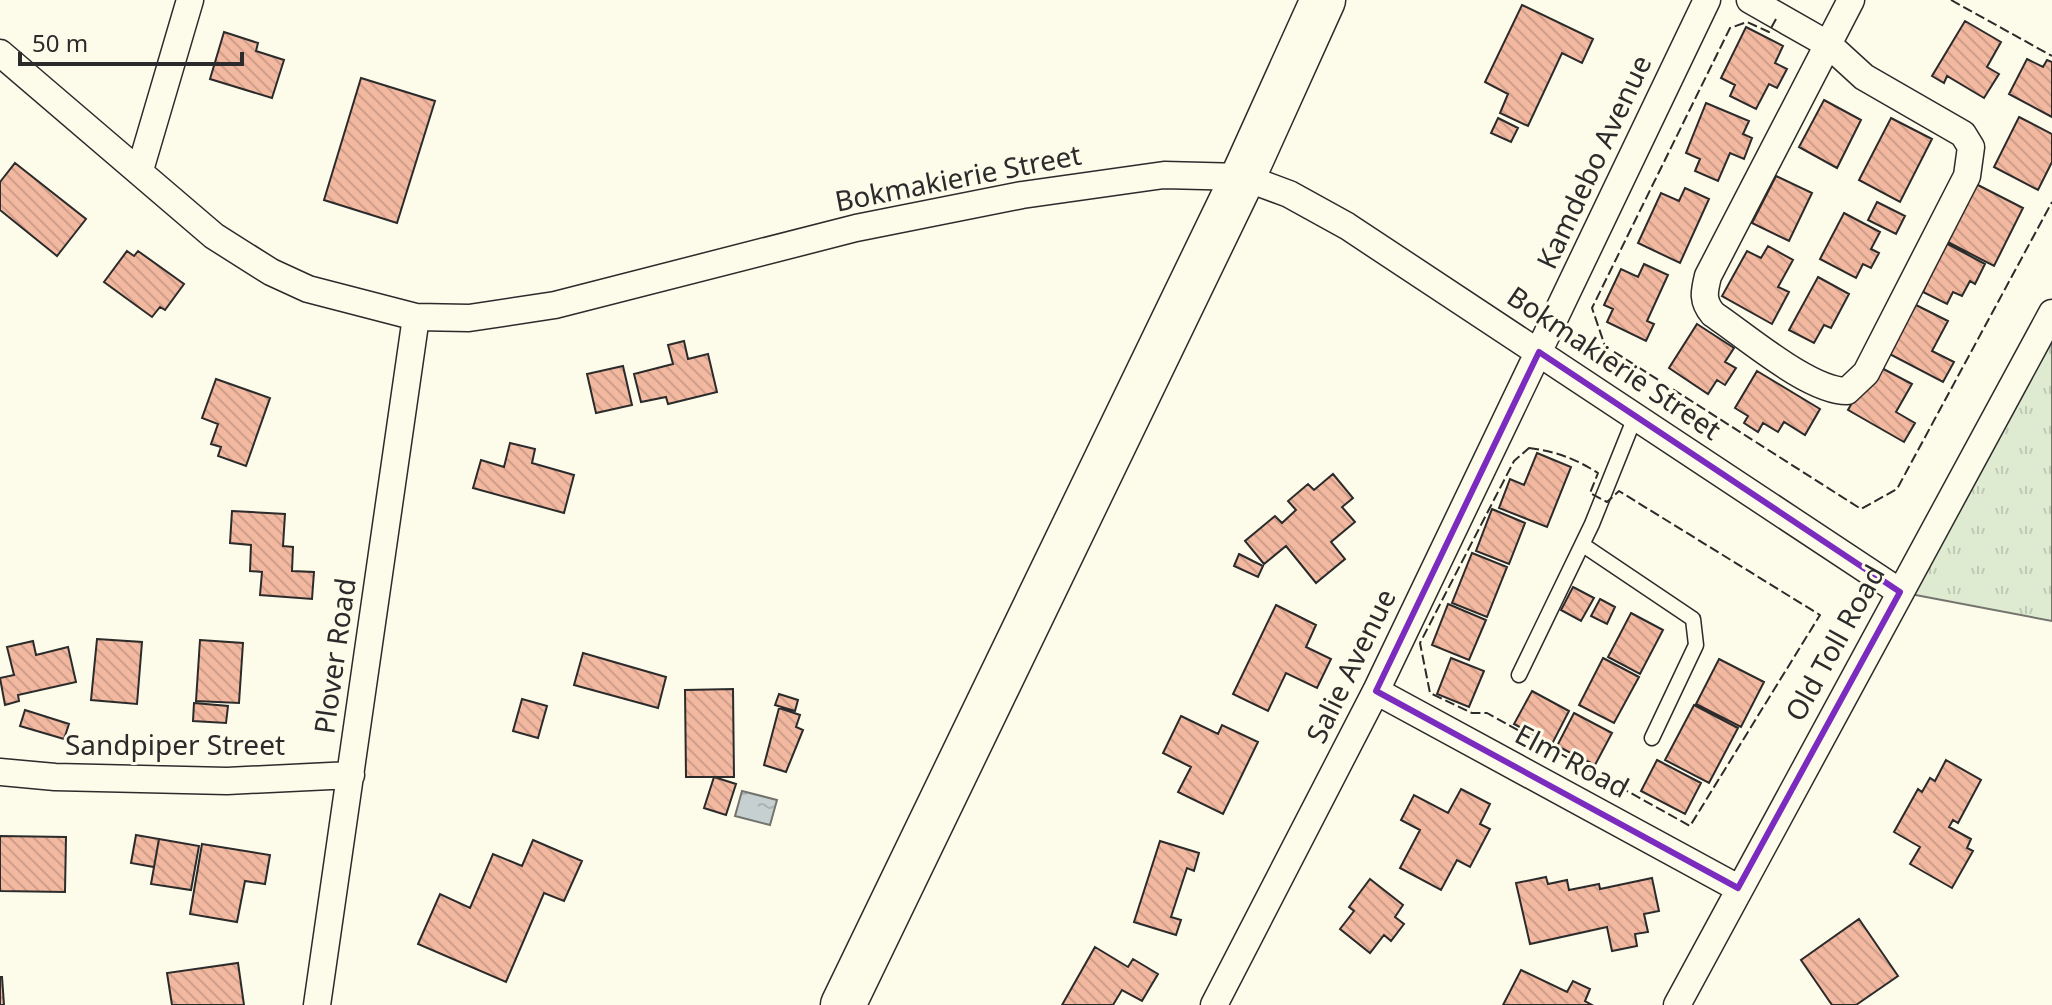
<svg xmlns="http://www.w3.org/2000/svg" width="2052" height="1005" font-family="'Noto Sans',sans-serif">
<style>
.grass{fill:url(#grass-tufts);stroke:#74746e;stroke-width:2}
.water{fill:url(#water-ripples);stroke:#74746e;stroke-width:2}
.building{fill:url(#building-back-hatch);stroke:#2b2b2b;stroke-width:2}
.lines{fill:none;stroke-linecap:round;stroke-linejoin:round}
.service-casing{stroke:#2b2b2b;stroke-width:17}
.minor-casing{stroke:#2b2b2b;stroke-width:29}
.trunk-casing{stroke:#2b2b2b;stroke-width:47}
.service{stroke:#fdfbea;stroke-width:14}
.minor{stroke:#fdfbea;stroke-width:26}
.trunk{stroke:#fdfbea;stroke-width:44}
.fence{stroke:#2b2b2b;stroke-width:2;stroke-dasharray:10 4;stroke-linecap:butt}
.marked{fill:none;stroke:#7b2cbf;stroke-width:6;stroke-linejoin:round}
.labels{text-anchor:middle;stroke-width:6;stroke-linejoin:round;paint-order:stroke}
.street-label{font-size:28px;fill:#2b2b2b;stroke:#fdfbea}
</style>
<defs>
<pattern id="grass-tufts" width="24" height="20" patternUnits="userSpaceOnUse" patternTransform="scale(2)"><rect width="24" height="20" fill="#deebd1"/><path d="M3 7l-1-3M5 7V3M7 7l1-3M15 17l-1-3M17 17v-4M19 17l1-3" fill="none" stroke="#bfcab4"/></pattern>
<pattern id="water-ripples" width="26" height="14" patternUnits="userSpaceOnUse" patternTransform="scale(2)"><rect width="26" height="14" fill="#c7d0d0"/><path d="M2 4q2-2 4 0t4 0M15 11q2-2 4 0t4 0" fill="none" stroke="#abb3b3"/></pattern>
<pattern id="building-back-hatch" width="6" height="6" patternUnits="userSpaceOnUse" patternTransform="scale(2)"><rect width="6" height="6" fill="#f2b8a0"/><path d="M-1 5l2 2M0 0l6 6M5-1l2 2" fill="none" stroke="#d09e8a"/></pattern>
</defs>
<rect width="100%" height="100%" fill="#fdfbea"/>
<path class="grass" d="M 2052,327 L 2052,621 L 1905,593 Z"/>
<path class="water" d="M 742,791 L 777,800 L 770,825 L 735,816 Z"/>
<path class="building" d="M 1522,5 L 1593,39 L 1582,63 L 1562,53 L 1528,126 L 1500,113 L 1508,94 L 1485,82 Z
M 1965,21 L 2001,42 L 1987,67 L 1999,74 L 1984,98 L 1947,76 L 1944,83 L 1932,76 Z
M 1746,27 L 1783,46 L 1775,63 L 1787,69 L 1777,88 L 1769,84 L 1756,109 L 1730,96 L 1735,85 L 1721,78 Z
M 224,32 L 258,43 L 256,51 L 284,60 L 272,98 L 210,79 Z
M 2027,59 L 2043,67 L 2047,60 L 2052,62 L 2052,117 L 2009,94 Z
M 361,78 L 435,101 L 397,223 L 324,200 Z
M 1824,100 L 1861,120 L 1837,168 L 1799,147 Z
M 1706,103 L 1749,121 L 1743,134 L 1752,138 L 1744,159 L 1730,153 L 1718,181 L 1695,171 L 1700,159 L 1686,153 Z
M 2019,117 L 2052,134 L 2052,162 L 2038,190 L 1994,167 Z
M 1498,118 L 1518,128 L 1511,142 L 1491,133 Z
M 1891,118 L 1932,139 L 1900,202 L 1859,180 Z
M 15,163 L 86,219 L 57,256 L 0,210 L 0,182 Z
M 1776,176 L 1812,193 L 1789,241 L 1752,223 Z
M 1974,183 L 2023,208 L 1994,266 L 1944,240 Z
M 1685,188 L 1709,199 L 1680,263 L 1638,243 L 1661,193 L 1679,201 Z
M 1877,202 L 1905,216 L 1896,234 L 1868,220 Z
M 1844,213 L 1880,232 L 1871,249 L 1879,253 L 1871,268 L 1863,264 L 1856,278 L 1820,259 Z
M 1944,242 L 1985,264 L 1975,284 L 1970,281 L 1962,296 L 1953,292 L 1947,304 L 1923,292 L 1931,274 L 1928,272 Z
M 1768,246 L 1793,260 L 1778,287 L 1789,292 L 1772,324 L 1722,296 L 1747,251 L 1761,258 Z
M 127,251 L 134,256 L 138,251 L 184,284 L 165,310 L 160,307 L 152,317 L 104,282 Z
M 1644,264 L 1668,275 L 1647,321 L 1654,324 L 1646,341 L 1607,322 L 1613,309 L 1604,305 L 1621,269 L 1638,277 Z
M 1818,277 L 1849,294 L 1831,328 L 1824,325 L 1814,343 L 1789,330 Z
M 1908,301 L 1948,321 L 1932,351 L 1954,362 L 1943,382 L 1882,350 Z
M 1697,324 L 1734,348 L 1725,362 L 1736,368 L 1725,385 L 1717,380 L 1708,394 L 1669,368 Z
M 684,341 L 688,359 L 708,354 L 717,392 L 668,404 L 666,397 L 641,402 L 634,374 L 673,364 L 668,345 Z
M 1874,364 L 1912,384 L 1896,412 L 1915,423 L 1904,442 L 1848,410 Z
M 623,366 L 632,405 L 596,413 L 587,374 Z
M 1757,371 L 1820,409 L 1805,435 L 1784,422 L 1778,432 L 1763,423 L 1758,432 L 1744,423 L 1748,416 L 1735,408 Z
M 216,379 L 270,398 L 246,466 L 218,456 L 221,447 L 211,444 L 218,424 L 202,418 Z
M 510,443 L 535,449 L 532,463 L 574,475 L 564,513 L 473,488 L 481,460 L 504,467 Z
M 1537,453 L 1571,467 L 1547,527 L 1499,508 L 1510,479 L 1524,485 Z
M 1333,474 L 1353,498 L 1342,507 L 1355,522 L 1331,542 L 1345,559 L 1316,583 L 1286,546 L 1264,564 L 1245,541 L 1275,516 L 1282,523 L 1296,510 L 1288,501 L 1308,484 L 1314,490 Z
M 1492,509 L 1525,523 L 1509,564 L 1476,551 Z
M 232,511 L 285,514 L 283,546 L 293,547 L 292,571 L 314,572 L 312,599 L 260,595 L 262,572 L 250,571 L 251,545 L 230,543 Z
M 1472,553 L 1507,567 L 1487,617 L 1452,603 Z
M 1239,554 L 1263,566 L 1258,577 L 1234,566 Z
M 1573,587 L 1594,598 L 1581,621 L 1561,610 Z
M 1600,599 L 1615,607 L 1607,624 L 1591,616 Z
M 1448,604 L 1486,620 L 1469,660 L 1432,645 Z
M 1276,605 L 1316,625 L 1306,647 L 1331,659 L 1317,688 L 1286,673 L 1268,711 L 1233,694 Z
M 1631,613 L 1663,630 L 1640,674 L 1608,657 Z
M 97,639 L 142,642 L 137,704 L 91,700 Z
M 200,640 L 243,643 L 239,703 L 196,701 Z
M 33,641 L 36,655 L 68,647 L 76,682 L 18,695 L 19,701 L 5,705 L 0,678 L 14,675 L 7,647 Z
M 583,653 L 666,677 L 658,708 L 574,685 Z
M 1451,658 L 1484,671 L 1469,707 L 1437,694 Z
M 1603,658 L 1639,677 L 1614,723 L 1579,705 Z
M 1719,659 L 1764,682 L 1741,727 L 1696,704 Z
M 733,689 L 734,777 L 686,777 L 685,690 Z
M 1532,691 L 1569,711 L 1552,744 L 1514,724 Z
M 779,694 L 798,700 L 795,711 L 775,705 Z
M 522,699 L 547,706 L 538,738 L 513,731 Z
M 194,703 L 228,706 L 226,723 L 193,721 Z
M 1694,705 L 1738,728 L 1709,783 L 1665,760 Z
M 779,708 L 800,715 L 796,727 L 803,730 L 786,772 L 764,765 Z
M 25,710 L 69,724 L 64,739 L 20,726 Z
M 1574,713 L 1612,733 L 1595,765 L 1557,746 Z
M 1181,716 L 1218,734 L 1222,725 L 1258,742 L 1223,814 L 1178,792 L 1191,767 L 1163,753 Z
M 1657,760 L 1701,783 L 1685,814 L 1641,791 Z
M 1946,760 L 1981,780 L 1958,823 L 1953,820 L 1949,827 L 1971,839 L 1967,848 L 1973,851 L 1952,888 L 1910,864 L 1920,847 L 1894,832 L 1918,789 L 1922,792 L 1930,778 L 1935,781 Z
M 714,777 L 736,784 L 726,815 L 704,808 Z
M 1461,789 L 1490,804 L 1480,824 L 1490,829 L 1470,867 L 1457,860 L 1441,890 L 1400,868 L 1420,830 L 1401,820 L 1414,795 L 1448,813 Z
M 136,835 L 159,839 L 154,867 L 131,863 Z
M 0,836 L 66,837 L 65,892 L 0,891 Z
M 159,839 L 199,846 L 191,890 L 151,884 Z
M 533,840 L 582,861 L 564,901 L 544,893 L 506,982 L 418,944 L 440,894 L 470,908 L 493,854 L 522,866 Z
M 1160,841 L 1199,853 L 1194,871 L 1187,868 L 1171,917 L 1181,920 L 1176,935 L 1134,922 Z
M 202,844 L 270,855 L 265,884 L 245,881 L 237,922 L 190,914 Z
M 1546,877 L 1548,884 L 1567,880 L 1569,890 L 1599,884 L 1600,889 L 1652,878 L 1659,911 L 1644,914 L 1648,932 L 1635,934 L 1637,946 L 1612,951 L 1607,927 L 1530,944 L 1516,883 Z
M 1370,879 L 1403,905 L 1395,917 L 1404,924 L 1391,941 L 1384,935 L 1370,953 L 1340,929 L 1354,911 L 1349,907 Z
M 1859,919 L 1898,976 L 1856,1005 L 1832,1005 L 1801,960 Z
M 1095,947 L 1128,967 L 1133,959 L 1158,974 L 1142,1001 L 1122,990 L 1113,1005 L 1062,1005 Z
M 238,963 L 244,1005 L 172,1005 L 167,973 Z
M 1521,970 L 1567,992 L 1573,981 L 1590,989 L 1585,1001 L 1592,1005 L 1503,1005 Z
M 0,977 L 2,977 L 4,1005 L 0,1005 Z"/>
<g class="lines">
<defs>
<path id="service" d="M 1583,545 L 1693,619 L 1696,645 L 1652,738
M 1519,675 L 1592,524 L 1635,417"/>
<path id="minor" d="M 1750,0 L 1829,45 L 1864,77 L 1963,134 L 1971,147 L 1967,176 L 1866,373 L 1847,391 C 1809,391 1746,336 1713,314 C 1702,301 1704,292 1708,276 L 1851,0
M 0,53 L 214,236 L 271,272 L 308,289 L 416,317 L 469,318 L 555,305 L 856,228 L 1022,195 L 1164,175 L 1243,177 L 1289,194 L 1347,226 L 1900,592
M 140,170 L 190,0
M 1376,691 L 1738,888
M 0,772 L 55,777 L 227,781 L 351,775
M 317,1005 L 416,317
M 1214,1005 L 1376,691 L 1707,0
M 1677,1005 L 2052,313"/>
<path id="trunk" d="M 843,1005 L 1243,177 L 1323,0"/>
</defs>
<use href="#service" class="service-casing"/>
<use href="#minor" class="minor-casing"/>
<use href="#trunk" class="trunk-casing"/>
<use href="#service" class="service"/>
<use href="#minor" class="minor"/>
<use href="#trunk" class="trunk"/>
<path class="fence" d="M 1951,0 L 2052,56
M 1776,19 L 1769,32 L 1747,22 L 1730,28 L 1592,308 L 1605,346 L 1861,509 L 1897,489 L 2052,202
M 1529,448 C 1555,451 1576,459 1598,473 L 1590,493 L 1607,502 L 1619,491 L 1820,615 L 1690,826 L 1487,713 L 1472,713 L 1430,693 L 1420,643 L 1514,461 Z"/>
</g>
<path class="marked" d="M 1539,352 L 1900,592 L 1738,888 L 1376,691 Z"/>
<g class="labels">
<g class="street-label">
<text transform="translate(1594 162) rotate(-65)" y="10">Kamdebo Avenue</text>
<text transform="translate(958 178) rotate(-11)" y="10">Bokmakierie Street</text>
<text transform="translate(1614 363) rotate(34)" y="10">Bokmakierie Street</text>
<text transform="translate(1835 643) rotate(-61)" y="10">Old Toll Road</text>
<text transform="translate(335 656) rotate(-82)" y="10">Plover Road</text>
<text transform="translate(1351 666) rotate(-64)" y="10">Salie Avenue</text>
<text x="175" y="755">Sandpiper Street</text>
<text transform="translate(1572 761) rotate(28)" y="10">Elm Road</text>
</g>
</g>
<path d="M20 52v12h222v-12" fill="none" stroke="#2b2b2b" stroke-width="4"/>
<text x="32" y="52" font-size="24" fill="#2b2b2b" stroke="#fdfbea" stroke-width="6" paint-order="stroke">50 m</text>
</svg>
